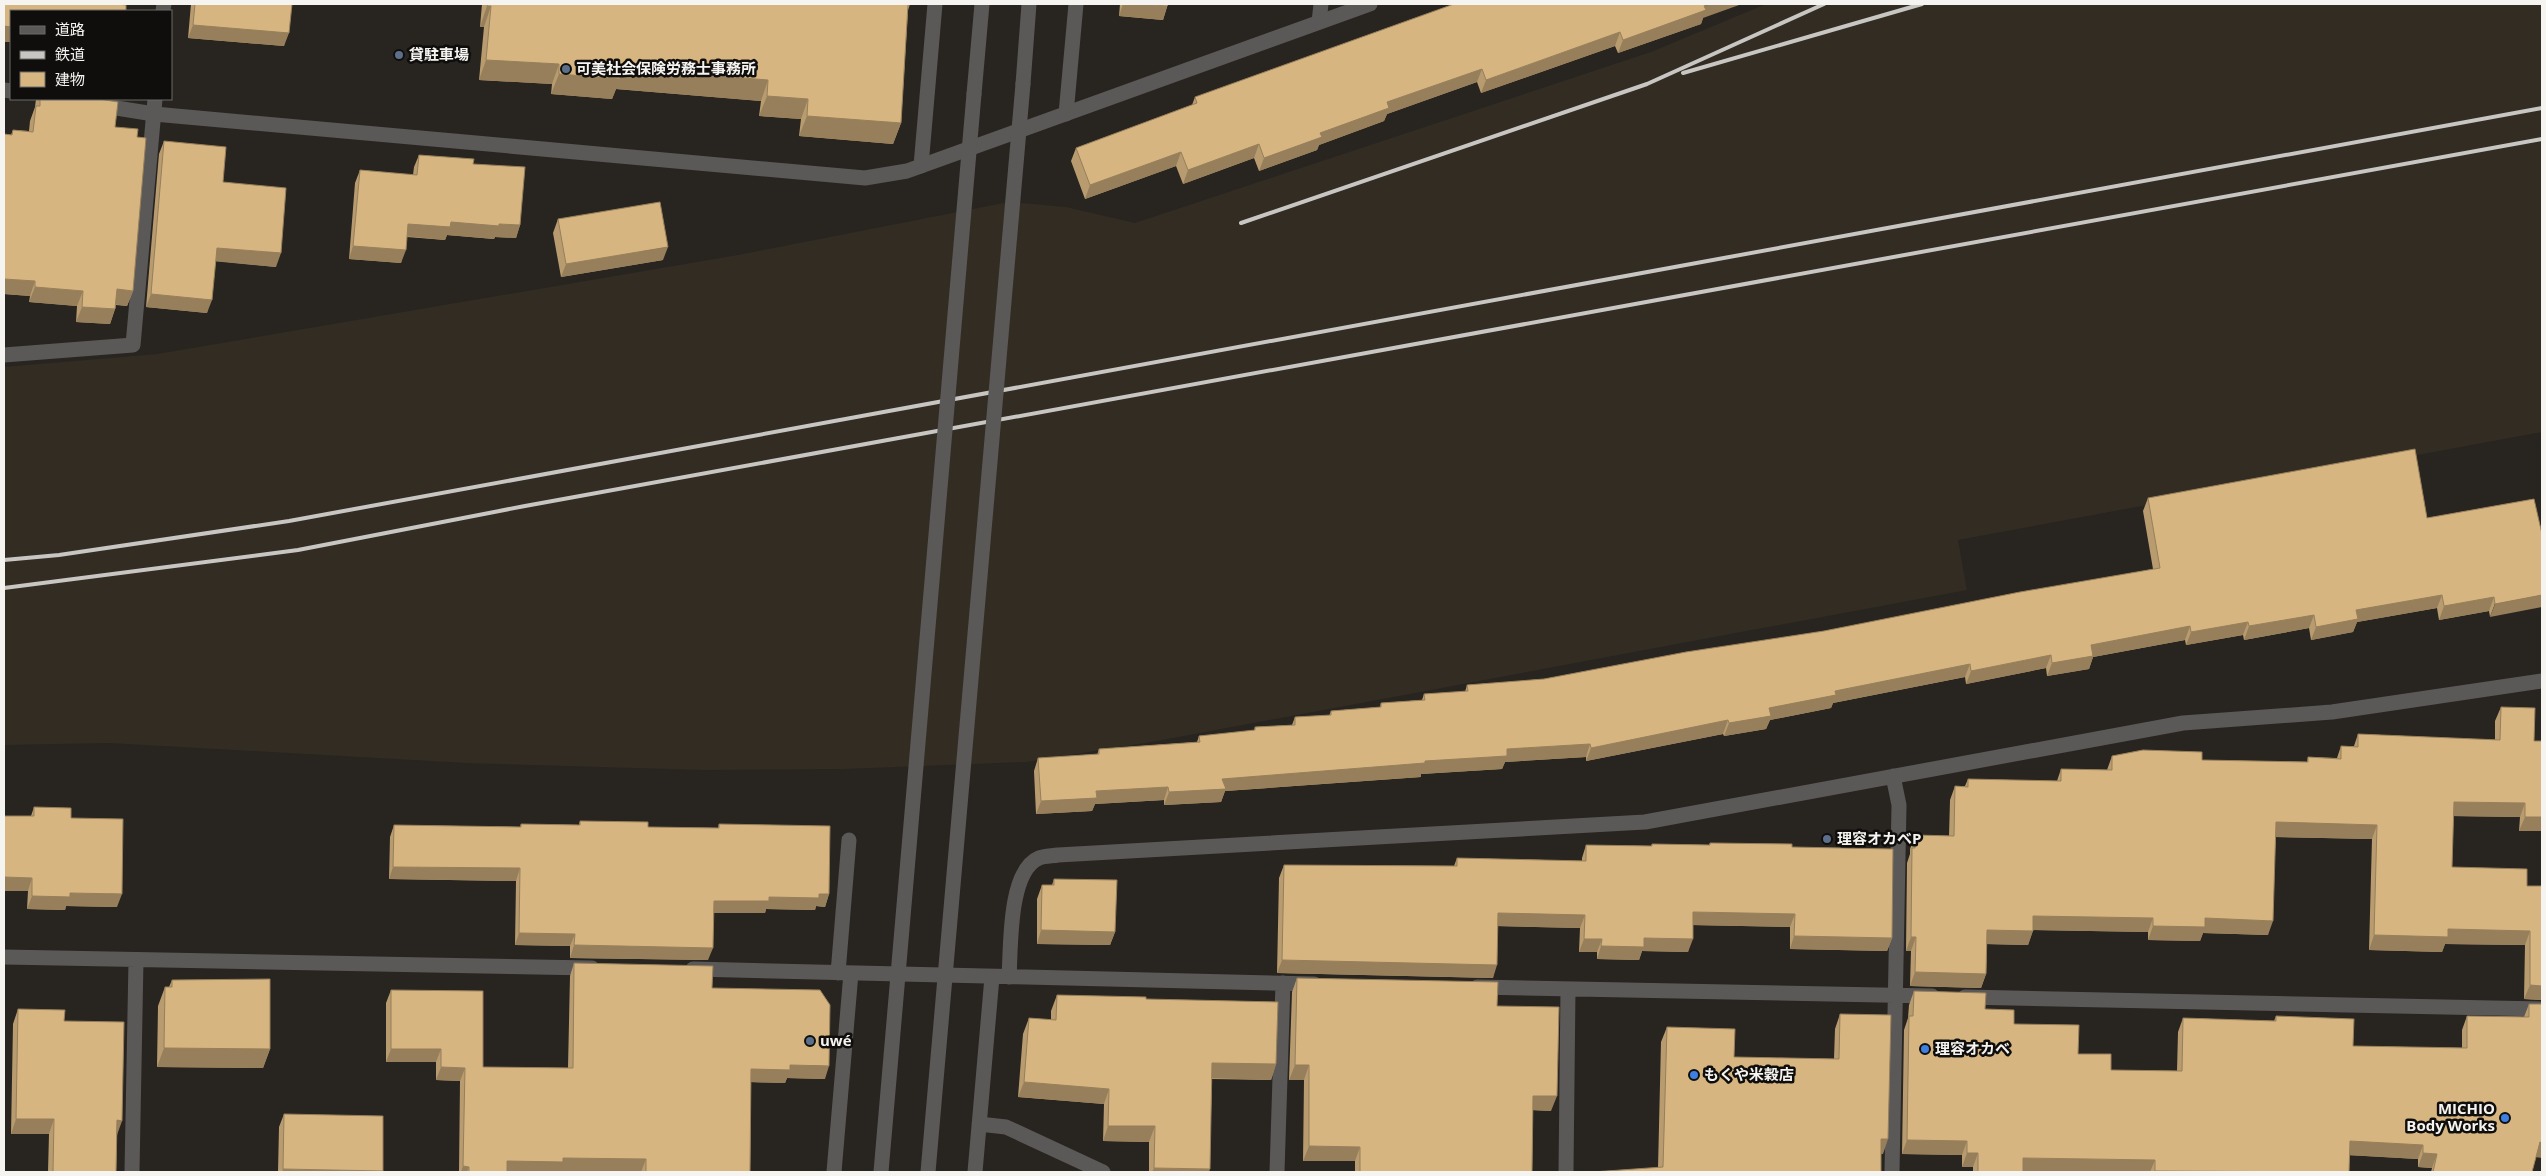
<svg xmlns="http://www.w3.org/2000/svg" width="2546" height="1176" font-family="'Open Sans','Noto Sans JP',sans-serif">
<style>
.built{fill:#332c23}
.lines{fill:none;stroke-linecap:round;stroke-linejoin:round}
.minor{stroke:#5b5858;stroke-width:15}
.tertiary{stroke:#5b5858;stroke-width:15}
.rail{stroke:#c8c6c2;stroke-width:4}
.tertiary-bridge{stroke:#5b5858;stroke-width:15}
.wall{fill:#b89c6f}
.shaded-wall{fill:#967f5a}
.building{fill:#d6b581;stroke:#967f5a}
.service-dot{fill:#5c6f8a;stroke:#0f0e0c;stroke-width:2}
.shop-dot{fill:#3f7fe0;stroke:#0f0e0c;stroke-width:2}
.labels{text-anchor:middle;stroke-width:5;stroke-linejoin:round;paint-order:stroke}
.poi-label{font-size:15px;font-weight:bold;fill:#f6f4f1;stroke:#0f0e0c;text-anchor:start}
</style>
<rect width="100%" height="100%" fill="#282420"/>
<path class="built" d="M 1766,4 L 2542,4 L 2542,432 L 1958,540 L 1967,590 L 1157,741 L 1026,762 L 844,769 L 704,770 L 466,763 L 109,743 L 4,745 L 4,367 L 157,354 L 738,255 L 1009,202 L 1066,207 L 1135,223 L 1651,52 Z"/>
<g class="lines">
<path class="minor" d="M 163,11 L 164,4
M 1319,22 L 1321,4
M 1066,114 L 1076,4
M 921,166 L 935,4
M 4,355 L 133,345 L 155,99
M 4,957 L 592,968
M 693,969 L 1314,984
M 838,973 L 849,840
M 1009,977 C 1011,948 1008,871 1039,858 C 1044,856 1052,856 1058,855 L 1645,822 L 2183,723 L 2332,712 L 2542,681
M 1477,987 L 1932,996
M 1965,997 L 2542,1009
M 979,1124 L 1006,1127 L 1103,1172
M 132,1172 L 136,960
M 834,1172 L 851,973
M 975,1172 L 992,977
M 1277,1172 L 1283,983
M 1566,1172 L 1568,989
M 1892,1172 L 1899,805 L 1893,776"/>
<path class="tertiary" d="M 1023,84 L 1029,4
M 4,90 L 11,91
M 974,94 L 982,4
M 60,99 L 154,114 L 865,178 L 907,171 L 1370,4"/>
<path class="rail" d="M 1683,73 L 1922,4
M 1241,223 L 1647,84 L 1824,4
M 4,560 L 59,555 L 289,521 L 2542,108
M 4,588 L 298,550 L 525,506 L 2542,139"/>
<path class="tertiary-bridge" d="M 881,1172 L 974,94
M 928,1172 L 1023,84"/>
</g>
<path class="wall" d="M 191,4 L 292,4 L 284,46 L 188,38 Z
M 482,4 L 910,4 L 908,10 L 901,123 L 893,144 L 799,136 L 801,119 L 759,116 L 761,101 L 616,89 L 612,99 L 551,94 L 552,84 L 479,80 L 484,27 L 480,27 Z
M 1120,4 L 1168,4 L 1163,20 L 1119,16 Z
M 1703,18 L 1701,24 L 1618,53 L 1615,46 L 1481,93 L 1477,82 L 1387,114 L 1384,121 L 1319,145 L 1317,150 L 1259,171 L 1254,158 L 1183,184 L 1176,166 L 1085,199 L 1071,161 L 1076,148 L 1192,105 L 1195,97 Z
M 36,99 L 99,99 L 115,127 L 133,291 L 127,306 L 116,305 L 115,309 L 110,324 L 76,322 L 77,306 L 29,302 L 30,296 L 4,294 L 4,134 L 11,135 L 13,130 L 29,131 L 30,121 L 35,107 Z
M 164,141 L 223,182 L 276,267 L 216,261 L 207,313 L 146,307 L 159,154 Z
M 419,155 L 473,164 L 520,225 L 516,238 L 495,237 L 494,239 L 447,235 L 445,240 L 407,237 L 401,263 L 349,259 L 355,183 L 360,170 L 413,175 L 414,167 Z
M 558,219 L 663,260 L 561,277 L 553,233 Z
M 2148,498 L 2427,518 L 2534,499 L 2490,617 L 2489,611 L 2439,620 L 2437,608 L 2357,622 L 2353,632 L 2311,640 L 2309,628 L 2244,640 L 2243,635 L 2186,645 L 2185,640 L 2093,657 L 2089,669 L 2047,676 L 2046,668 L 1966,684 L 1965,677 L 1833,703 L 1831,708 L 1770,720 L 1766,729 L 1724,736 L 1723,734 L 1586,761 L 1586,757 L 1505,762 L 1502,769 L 1421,774 L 1421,777 L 1225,791 L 1221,802 L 1164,805 L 1164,800 L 1095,804 L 1092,811 L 1036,814 L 1034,771 L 1038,758 L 1097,755 L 1099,749 L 1197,742 L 1199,736 L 1254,731 L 1255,727 L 1292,725 L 1295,717 L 1329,716 L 1331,711 L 1380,707 L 1381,703 L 1422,700 L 1424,694 L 1465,692 L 1467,685 L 1544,679 L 1824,631 L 2153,569 L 2143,511 Z
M 2501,707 L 2534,741 L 2542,741 L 2542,831 L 2519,831 L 2520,817 L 2453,816 L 2452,867 L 2527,886 L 2542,886 L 2542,1000 L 2524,999 L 2525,945 L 2445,944 L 2442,952 L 2369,950 L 2372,839 L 2276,837 L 2268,935 L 2203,933 L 2200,941 L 2148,940 L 2148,932 L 2033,930 L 2028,945 L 1987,944 L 1986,974 L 1981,988 L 1910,986 L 1911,951 L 1906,951 L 1907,863 L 1910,854 L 1910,849 L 1915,835 L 1949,836 L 1950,800 L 1955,786 L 1965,786 L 1968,779 L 2057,781 L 2061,769 L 2107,770 L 2112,756 L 2202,760 L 2307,762 L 2308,757 L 2337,758 L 2341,746 L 2354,746 L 2358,734 L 2495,740 L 2495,721 Z
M 34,807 L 71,818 L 117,907 L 66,906 L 65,910 L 27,909 L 28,891 L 4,891 L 4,816 L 31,816 Z
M 580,821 L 648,827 L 718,828 L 719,824 L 829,894 L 825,907 L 816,906 L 815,910 L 766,909 L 765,913 L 713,913 L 708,960 L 570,958 L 570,946 L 515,945 L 516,881 L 389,879 L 390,837 L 394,825 L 520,827 L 521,824 L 579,825 Z
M 1710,843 L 1792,847 L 1892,938 L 1887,951 L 1790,949 L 1790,927 L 1693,925 L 1688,952 L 1642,951 L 1639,960 L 1597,959 L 1597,952 L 1579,952 L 1580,928 L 1498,926 L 1493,978 L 1277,973 L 1279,878 L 1284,865 L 1454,866 L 1457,858 L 1582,861 L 1582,858 L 1586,845 L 1651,846 L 1652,844 L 1709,845 Z
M 1054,879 L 1115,932 L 1110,945 L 1037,944 L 1037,899 L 1042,885 L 1052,885 Z
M 574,963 L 712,988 L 825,1079 L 787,1078 L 785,1083 L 751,1082 L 750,1172 L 633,1172 L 559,1171 L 559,1172 L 459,1172 L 460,1081 L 436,1080 L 436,1062 L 386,1062 L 386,1003 L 391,990 L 483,1067 L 568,1068 L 570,976 Z
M 1297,978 L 1497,1006 L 1551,1111 L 1533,1110 L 1532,1172 L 1355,1172 L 1355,1161 L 1303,1161 L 1304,1080 L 1289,1080 L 1292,992 Z
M 172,980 L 270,1049 L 263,1068 L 157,1067 L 158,1006 L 165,987 L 169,987 Z
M 1914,991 L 1985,1009 L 2014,1024 L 2111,1070 L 2177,1071 L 2178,1032 L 2183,1018 L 2274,1021 L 2276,1016 L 2353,1046 L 2462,1048 L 2462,1030 L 2467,1016 L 2524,1017 L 2529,1004 L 2536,1157 L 2532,1172 L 2431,1172 L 2432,1168 L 2418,1167 L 2418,1159 L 2349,1155 L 2349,1172 L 1973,1172 L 1973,1167 L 1962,1167 L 1962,1155 L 1902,1154 L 1904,1030 L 1908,1018 L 1909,1005 Z
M 1057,995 L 1146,999 L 1276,1064 L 1271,1080 L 1212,1079 L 1209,1172 L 1149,1172 L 1149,1142 L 1103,1141 L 1104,1104 L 1018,1097 L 1023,1034 L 1029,1018 L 1051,1020 L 1051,1011 Z
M 18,1009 L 64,1021 L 117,1135 L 116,1172 L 48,1172 L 49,1134 L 11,1134 L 13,1024 Z
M 1840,1014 L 1883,1154 L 1658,1168 L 1661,1042 L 1667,1027 L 1734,1057 L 1834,1059 L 1835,1029 Z
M 284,1114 L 383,1171 L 382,1172 L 278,1172 L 279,1127 Z"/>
<path class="shaded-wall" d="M 1123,4 L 1139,4 L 1167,6 L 1163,20 L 1119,16 Z
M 1710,4 L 1742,4 L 1703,18 L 1701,24 L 1618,53 L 1623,40 Z
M 487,6 L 491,6 L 484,27 L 480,27 Z
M 193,25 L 289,33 L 284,46 L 188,38 Z
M 4,26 L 11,27 L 11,42 L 4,42 Z
M 1620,32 L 1615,46 L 1481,93 L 1486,80 Z
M 486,60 L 559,64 L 552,84 L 479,80 Z
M 620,68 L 768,80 L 761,101 L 616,89 L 612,99 L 551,94 L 559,74 Z
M 1482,69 L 1477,82 L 1387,114 L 1384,121 L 1319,145 L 1317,150 L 1259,171 L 1264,158 L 1387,102 Z
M 767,96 L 808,99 L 801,119 L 759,116 Z
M 807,116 L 901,123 L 893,144 L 799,136 Z
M 1259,144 L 1254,158 L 1183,184 L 1188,170 Z
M 1181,152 L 1176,166 L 1085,199 L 1090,185 Z
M 451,222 L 499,224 L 520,225 L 516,238 L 495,237 L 494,239 L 447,235 L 445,240 L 403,236 L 408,224 Z
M 353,246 L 406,250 L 401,263 L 349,259 Z
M 668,247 L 663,260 L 561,277 L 566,264 Z
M 217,248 L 281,253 L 276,267 L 212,261 Z
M 4,279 L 35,281 L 30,296 L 4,294 Z
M 35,287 L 83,291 L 77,306 L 29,302 Z
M 117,289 L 133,291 L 127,306 L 112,304 Z
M 151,294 L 212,300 L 207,313 L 146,307 Z
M 82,307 L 115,309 L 110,324 L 76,322 Z
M 2442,595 L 2437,608 L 2357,622 L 2353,632 L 2311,640 L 2316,627 L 2356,610 Z
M 2542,595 L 2542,607 L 2490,617 L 2495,604 Z
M 2494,597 L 2489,611 L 2439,620 L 2444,606 Z
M 2314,615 L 2309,628 L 2244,640 L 2249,626 Z
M 2248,622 L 2243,635 L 2186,645 L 2191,632 Z
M 2190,626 L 2185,640 L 2093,657 L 2089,669 L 2047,676 L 2052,663 L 2091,645 Z
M 2051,655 L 2046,668 L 1966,684 L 1971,671 Z
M 1970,664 L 1965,677 L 1833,703 L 1831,708 L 1770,720 L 1766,729 L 1724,736 L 1729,723 L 1769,708 L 1835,691 Z
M 1728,720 L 1723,734 L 1586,761 L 1591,748 Z
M 1590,744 L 1586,757 L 1505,762 L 1502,769 L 1421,774 L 1421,777 L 1225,791 L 1221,802 L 1164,805 L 1169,792 L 1222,779 L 1425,761 L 1507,749 Z
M 1168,787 L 1164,800 L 1095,804 L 1092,811 L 1036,814 L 1041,801 L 1096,791 Z
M 2454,802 L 2525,803 L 2520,817 L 2448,816 Z
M 2525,817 L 2542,817 L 2542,831 L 2519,831 Z
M 2276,822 L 2377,825 L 2372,839 L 2271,837 Z
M 393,867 L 520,868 L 516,881 L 389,879 Z
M 4,877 L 32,878 L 28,891 L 4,891 Z
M 70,893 L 122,894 L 117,907 L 66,906 L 65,910 L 27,909 L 32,896 Z
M 819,894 L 829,894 L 825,907 L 816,906 L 815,910 L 766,909 L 765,913 L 709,913 L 714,901 Z
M 1693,912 L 1795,914 L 1790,927 L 1689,925 Z
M 1498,913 L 1585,915 L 1580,928 L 1493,926 Z
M 2033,916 L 2153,918 L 2148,932 L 2028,930 Z
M 2205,918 L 2273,921 L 2268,935 L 2203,933 L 2200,941 L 2148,940 L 2153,926 Z
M 2448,929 L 2530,931 L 2525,945 L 2445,944 L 2442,952 L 2369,950 L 2374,935 Z
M 1041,930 L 1115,932 L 1110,945 L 1037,944 Z
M 1987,930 L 2033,931 L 2028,945 L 1982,944 Z
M 519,933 L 575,934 L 570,946 L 515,945 Z
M 1794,936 L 1892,938 L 1887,951 L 1790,949 Z
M 1911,937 L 1916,937 L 1911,951 L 1906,951 Z
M 1644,938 L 1693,939 L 1688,952 L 1642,951 L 1639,960 L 1597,959 L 1601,946 Z
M 1584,939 L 1602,939 L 1597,952 L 1579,952 Z
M 574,945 L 713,948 L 708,960 L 570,958 Z
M 1282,960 L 1497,965 L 1493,978 L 1277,973 Z
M 1915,972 L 1986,974 L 1981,988 L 1910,986 Z
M 2530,985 L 2542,986 L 2542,1000 L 2524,999 Z
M 164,1048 L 270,1049 L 263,1068 L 157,1067 Z
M 391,1049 L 441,1049 L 436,1062 L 386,1062 Z
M 1212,1063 L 1276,1064 L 1271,1080 L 1206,1078 Z
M 790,1065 L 829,1066 L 825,1079 L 787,1078 L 785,1083 L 747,1082 L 751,1069 Z
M 1295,1065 L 1309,1065 L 1304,1080 L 1289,1080 Z
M 441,1067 L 465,1068 L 460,1081 L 436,1080 Z
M 1024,1082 L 1109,1089 L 1104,1104 L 1018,1097 Z
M 1533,1096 L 1557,1096 L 1551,1111 L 1528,1110 Z
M 16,1119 L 54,1119 L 49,1134 L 11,1134 Z
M 117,1120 L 122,1121 L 117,1135 Z
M 1108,1126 L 1155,1126 L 1149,1142 L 1103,1141 Z
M 1881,1139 L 1888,1139 L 1883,1154 L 1876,1154 Z
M 1907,1140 L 1967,1141 L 1962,1155 L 1902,1154 Z
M 2350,1141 L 2423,1145 L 2418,1159 L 2345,1155 Z
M 2540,1142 L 2542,1143 L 2542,1158 L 2535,1157 Z
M 1309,1146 L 1360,1147 L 1355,1161 L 1303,1161 Z
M 1967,1153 L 1978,1153 L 1973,1167 L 1962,1167 Z
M 2423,1153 L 2437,1154 L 2432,1168 L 2418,1167 Z
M 563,1158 L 646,1159 L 641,1172 L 559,1171 L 559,1172 L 503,1172 L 507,1161 Z
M 2023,1158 L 2155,1160 L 2150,1172 L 2018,1172 Z
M 463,1166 L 469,1167 L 467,1172 L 461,1172 Z
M 1154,1168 L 1210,1169 L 1209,1172 L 1152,1172 Z
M 283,1169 L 383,1171 L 382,1172 L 282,1172 Z"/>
<path class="building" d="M 4,4 L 116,4 L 126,5 L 126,11 L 11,11 L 11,27 L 4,26 Z
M 195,4 L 292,4 L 289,33 L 193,25 Z
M 488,4 L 908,4 L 901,123 L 807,116 L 808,99 L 767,96 L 768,80 L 620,68 L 620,79 L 559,74 L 559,64 L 486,60 L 491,6 L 487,6 Z
M 1139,4 L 1168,4 L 1167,6 Z
M 1454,4 L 1710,4 L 1704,6 L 1706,10 L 1623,40 L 1620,32 L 1486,80 L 1482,69 L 1387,102 L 1389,108 L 1320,133 L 1322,137 L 1264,158 L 1259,144 L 1188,170 L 1181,152 L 1090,185 L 1076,148 L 1197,103 L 1195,97 Z
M 40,99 L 99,99 L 118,102 L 115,127 L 138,129 L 137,137 L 146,138 L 133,291 L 117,289 L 115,309 L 82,307 L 83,291 L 35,287 L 35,281 L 4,279 L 4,134 L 12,135 L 13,130 L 33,132 L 36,106 L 40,106 Z
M 164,141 L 226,147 L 223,182 L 286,188 L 281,253 L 217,248 L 212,300 L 151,294 Z
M 419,155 L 474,159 L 473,164 L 525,167 L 520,225 L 499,224 L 499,226 L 451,222 L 450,227 L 408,224 L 406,250 L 353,246 L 360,170 L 417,175 Z
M 660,202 L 668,247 L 566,264 L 558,219 Z
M 2415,449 L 2427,518 L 2534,499 L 2542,534 L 2542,595 L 2495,604 L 2494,597 L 2444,606 L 2442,595 L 2356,610 L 2358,619 L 2316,627 L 2314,615 L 2249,626 L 2248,622 L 2191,632 L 2190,626 L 2091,645 L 2093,656 L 2052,663 L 2051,655 L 1971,671 L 1970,664 L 1835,691 L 1836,695 L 1769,708 L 1771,716 L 1729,723 L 1728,720 L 1591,748 L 1590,744 L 1507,749 L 1507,756 L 1425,761 L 1425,763 L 1222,779 L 1226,789 L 1169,792 L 1168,787 L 1096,791 L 1097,798 L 1041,801 L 1038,758 L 1099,754 L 1099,749 L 1200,742 L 1199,736 L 1255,730 L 1255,727 L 1295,725 L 1295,717 L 1331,715 L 1331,711 L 1381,707 L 1381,703 L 1425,700 L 1424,694 L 1468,691 L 1467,685 L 1544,679 L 1686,652 L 1824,631 L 2020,592 L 2160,568 L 2148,498 Z
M 2501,707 L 2535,708 L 2534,741 L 2542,741 L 2542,817 L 2525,817 L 2525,803 L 2454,802 L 2452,867 L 2527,869 L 2527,886 L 2542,886 L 2542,986 L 2530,985 L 2530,931 L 2448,929 L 2448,937 L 2374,935 L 2377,825 L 2276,822 L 2273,921 L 2205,918 L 2205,927 L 2153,926 L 2153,918 L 2033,916 L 2033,931 L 1987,930 L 1986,974 L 1915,972 L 1916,937 L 1911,937 L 1912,848 L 1915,848 L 1915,835 L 1954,836 L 1955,786 L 1968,787 L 1968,779 L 2061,781 L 2061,769 L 2112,770 L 2112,756 L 2143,750 L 2202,752 L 2202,760 L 2308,762 L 2308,757 L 2341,759 L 2341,746 L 2358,747 L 2358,734 L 2500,740 Z
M 34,807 L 71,808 L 71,818 L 123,819 L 122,894 L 70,893 L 70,897 L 32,896 L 32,878 L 4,877 L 4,816 L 34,816 Z
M 580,821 L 648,822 L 648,827 L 719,828 L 719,824 L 830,826 L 829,894 L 819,894 L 819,898 L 769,897 L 769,901 L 714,901 L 713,948 L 574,945 L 575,934 L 519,933 L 520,868 L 393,867 L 394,825 L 521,827 L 521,824 L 580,825 Z
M 1710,843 L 1792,844 L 1792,847 L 1893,849 L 1892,938 L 1794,936 L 1795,914 L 1693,912 L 1693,939 L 1644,938 L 1644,947 L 1601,946 L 1602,939 L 1584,939 L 1585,915 L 1498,913 L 1497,965 L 1282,960 L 1284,865 L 1457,866 L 1457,858 L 1586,861 L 1586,845 L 1652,846 L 1652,844 L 1710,845 Z
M 1054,879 L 1117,880 L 1115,932 L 1041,930 L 1042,885 L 1054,885 Z
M 574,963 L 713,966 L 712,988 L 820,990 L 830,1005 L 829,1066 L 790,1065 L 790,1070 L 751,1069 L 750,1172 L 646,1172 L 646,1159 L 563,1158 L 563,1162 L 507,1161 L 507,1172 L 469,1172 L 469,1167 L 463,1166 L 465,1068 L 441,1067 L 441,1049 L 391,1049 L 391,990 L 483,991 L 483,1067 L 573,1068 Z
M 1297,978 L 1498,982 L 1497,1006 L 1559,1007 L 1557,1096 L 1533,1096 L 1532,1172 L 1360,1172 L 1360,1147 L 1309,1146 L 1309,1065 L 1295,1065 Z
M 270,979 L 270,1049 L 164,1048 L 165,987 L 172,987 L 172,980 Z
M 1914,991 L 1986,993 L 1985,1009 L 2014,1010 L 2014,1024 L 2079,1025 L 2078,1054 L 2111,1054 L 2111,1070 L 2182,1071 L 2183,1018 L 2276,1021 L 2276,1016 L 2354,1019 L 2353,1046 L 2467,1048 L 2467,1016 L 2529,1017 L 2529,1004 L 2542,1004 L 2542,1143 L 2540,1142 L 2532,1172 L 2433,1172 L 2437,1154 L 2423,1153 L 2423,1145 L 2350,1141 L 2349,1172 L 2155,1171 L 2155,1160 L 2023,1158 L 2023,1172 L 1978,1172 L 1978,1153 L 1967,1153 L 1967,1141 L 1907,1140 L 1909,1016 L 1913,1016 Z
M 1057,995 L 1146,997 L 1146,999 L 1278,1002 L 1276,1064 L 1212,1063 L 1210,1169 L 1154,1168 L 1155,1126 L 1108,1126 L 1109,1089 L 1024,1082 L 1029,1018 L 1056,1020 Z
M 18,1009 L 65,1010 L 64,1021 L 124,1022 L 122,1121 L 117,1120 L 116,1172 L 53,1172 L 54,1119 L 16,1119 Z
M 1840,1014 L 1891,1015 L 1888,1139 L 1881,1139 L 1881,1172 L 1592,1172 L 1663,1167 L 1667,1027 L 1735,1029 L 1734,1057 L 1839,1059 Z
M 284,1114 L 383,1116 L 383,1171 L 283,1169 Z"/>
<g class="service-dot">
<circle cx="399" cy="55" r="5"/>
<circle cx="566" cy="69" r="5"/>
<circle cx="1827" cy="839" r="5"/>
<circle cx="810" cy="1041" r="5"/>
</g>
<g class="shop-dot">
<circle cx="1925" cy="1049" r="5"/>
<circle cx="1694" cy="1075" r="5"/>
<circle cx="2505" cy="1118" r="5"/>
</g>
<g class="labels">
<g class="poi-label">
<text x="409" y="60">貸駐車場</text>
<text x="576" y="74">可美社会保険労務士事務所</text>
<text x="1837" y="844">理容オカベP</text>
<text x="820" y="1046">uwé</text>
<text x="1935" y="1054">理容オカベ</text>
<text x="1704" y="1080">もくや米穀店</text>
<text x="2495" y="1114" text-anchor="end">MICHIO<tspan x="2495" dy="17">Body Works</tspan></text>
</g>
</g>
<rect width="2546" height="1176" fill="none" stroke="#f6f4f1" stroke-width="10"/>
<rect x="10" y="10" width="162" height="90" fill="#0f0e0c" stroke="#6b6a68"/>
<rect x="20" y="26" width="25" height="8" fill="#5b5858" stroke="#6b6a68"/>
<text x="55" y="35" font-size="15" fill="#f6f4f1">道路</text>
<rect x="20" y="51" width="25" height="8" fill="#c8c6c2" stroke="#6b6a68"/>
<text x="55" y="60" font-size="15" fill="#f6f4f1">鉄道</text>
<rect x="20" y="72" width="25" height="15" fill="#d6b581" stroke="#6b6a68"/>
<text x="55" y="85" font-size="15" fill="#f6f4f1">建物</text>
</svg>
